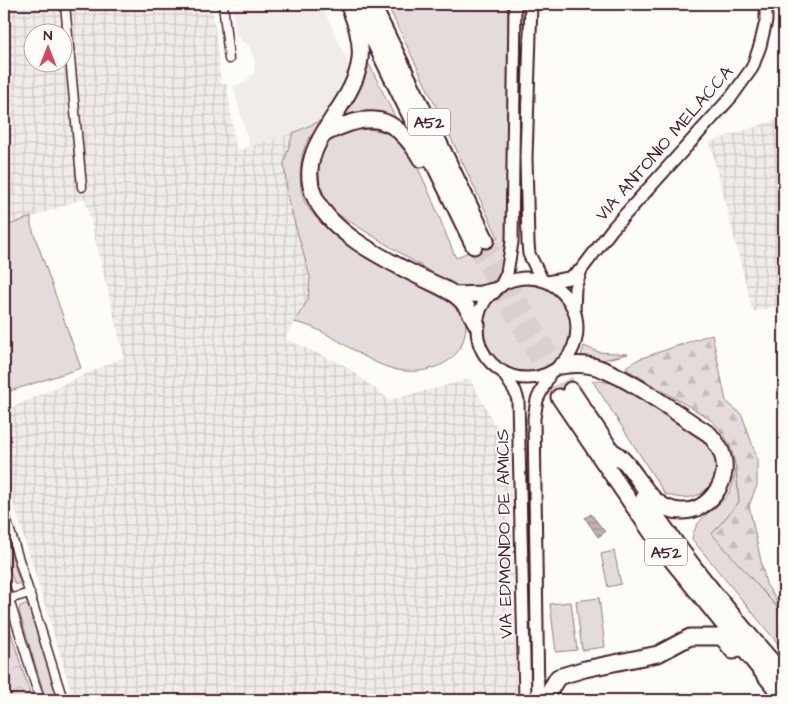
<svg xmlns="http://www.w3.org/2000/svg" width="788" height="704" font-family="'Architects Daughter',sans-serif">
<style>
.built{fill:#f0ece8}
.industrial{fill:url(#industrial-grid);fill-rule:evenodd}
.green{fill:#e3dcda;stroke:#967e82}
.forest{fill:url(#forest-firs);stroke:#967e82}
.park{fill:url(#park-crowns);stroke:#967e82}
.water{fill:url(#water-rules);stroke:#91777b}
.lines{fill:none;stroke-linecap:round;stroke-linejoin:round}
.highway-tunnel{stroke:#d9d0ce;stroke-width:15;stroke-dasharray:15 8;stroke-linecap:butt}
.street-casing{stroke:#4a1f2b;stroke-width:11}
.secondary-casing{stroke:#4a1f2b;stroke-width:15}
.highway-casing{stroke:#4a1f2b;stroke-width:19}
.street{stroke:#fdfcf7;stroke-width:8}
.secondary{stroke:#fdfcf7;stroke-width:11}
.highway{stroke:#fdfcf7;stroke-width:15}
.labels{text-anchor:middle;stroke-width:4;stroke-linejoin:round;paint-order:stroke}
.shield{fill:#fdfcf7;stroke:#806168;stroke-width:1}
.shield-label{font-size:16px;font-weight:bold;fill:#4a1f2b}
.street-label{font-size:18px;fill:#4a1f2b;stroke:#fdfcf7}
</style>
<defs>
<pattern id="industrial-grid" width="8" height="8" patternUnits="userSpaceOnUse" patternTransform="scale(1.25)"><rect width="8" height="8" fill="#f0ece8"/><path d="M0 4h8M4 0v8" fill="none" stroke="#cfcac7"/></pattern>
<pattern id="forest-firs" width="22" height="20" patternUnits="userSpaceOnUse" patternTransform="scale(1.25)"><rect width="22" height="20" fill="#e3dcda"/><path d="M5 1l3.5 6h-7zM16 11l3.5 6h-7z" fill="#c4bcbb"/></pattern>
<pattern id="park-crowns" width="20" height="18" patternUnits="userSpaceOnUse" patternTransform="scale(1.25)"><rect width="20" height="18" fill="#e3dcda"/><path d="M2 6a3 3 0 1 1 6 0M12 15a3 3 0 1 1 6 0" fill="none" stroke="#c4bcbb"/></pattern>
<pattern id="water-rules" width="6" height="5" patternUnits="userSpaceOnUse" patternTransform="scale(1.25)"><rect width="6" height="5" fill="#c0b1b1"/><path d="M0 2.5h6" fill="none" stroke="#9e8f90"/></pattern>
</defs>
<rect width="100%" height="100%" fill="#fdfcf7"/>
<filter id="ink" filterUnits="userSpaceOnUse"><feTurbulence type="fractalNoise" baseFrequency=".02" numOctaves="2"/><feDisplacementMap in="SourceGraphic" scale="10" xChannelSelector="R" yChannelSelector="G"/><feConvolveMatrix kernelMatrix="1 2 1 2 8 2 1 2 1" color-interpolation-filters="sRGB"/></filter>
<g filter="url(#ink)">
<path class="built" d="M 232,4 L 321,4 L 350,67 L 322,120 L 293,133 L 250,147 L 233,86 L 245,82 L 254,73 L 255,61 L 249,46 L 236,36 Z"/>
<path class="industrial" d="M 4,4 L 212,4 L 221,84 L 227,84 L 236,151 L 293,133 L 284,163 L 288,199 L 310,277 L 308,300 L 297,315 L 285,339 L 344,365 L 390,400 L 470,379 L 510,452 L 516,700 L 74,700 L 4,472 L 4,411 L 124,357 L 85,198 L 4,227 ZM 32,32 L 62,32 L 62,62 L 32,62 Z
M 784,117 L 784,304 L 753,312 L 710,142 Z"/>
<path class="green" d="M 387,4 L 508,4 C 508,46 514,254 497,277 C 487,289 472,289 458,289 L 336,213 C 300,172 323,118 380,131 C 388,133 398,138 403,144 C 423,169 442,227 456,258 L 498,237 Z
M 365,63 L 369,64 L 396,119 L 394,121 L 343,118 L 342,114 L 360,85 L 365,73 Z
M 322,120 C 317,129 307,139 304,149 C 299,165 298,191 307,206 C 326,239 420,286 456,306 L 466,316 C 467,336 462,354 443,364 C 383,392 347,332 294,322 L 308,300 L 310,277 L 288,199 L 284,163 L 293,133 Z
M 31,217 L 31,225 L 81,368 L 4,393 L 4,227 Z
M482 328a45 45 0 1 1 90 0a45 45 0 1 1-90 0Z
M 584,346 L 598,352 L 628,354 L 603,360 L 581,356 Z
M 592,380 L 614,383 L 712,445 C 728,481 701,508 665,494 Z
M 736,467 L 739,502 L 713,534 L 784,615 L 784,651 L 692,539 C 695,518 713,512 726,497 C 733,489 734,477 736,467 Z
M 4,532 L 20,583 L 15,585 L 4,554 Z
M 614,551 L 621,584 L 608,587 L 601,554 Z
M 599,598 L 605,647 L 582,650 L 576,601 Z
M 571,602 L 577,650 L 556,652 L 550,604 Z
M 25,604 L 30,609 L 58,700 L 46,700 L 19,611 L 20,606 Z"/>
<path class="forest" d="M 712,334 L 726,401 L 742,415 L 757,458 L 757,485 L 749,506 L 766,584 L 780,605 L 784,604 L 784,615 L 712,534 L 739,502 C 736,467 736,437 705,416 L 626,369 L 627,366 L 639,359 Z"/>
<path class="park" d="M 4,610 L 32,700 L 4,700 Z"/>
<path class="water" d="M 591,514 L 605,532 L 598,537 L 585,518 Z"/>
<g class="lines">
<path class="highway-tunnel" d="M 486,240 L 571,390
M 474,246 L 559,397"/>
<defs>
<path id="street" d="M 65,4 L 82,187
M 223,4 L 229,59
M 4,512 L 63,700
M 4,583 L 40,700
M 9,599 L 30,593"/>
<path id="secondary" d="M 531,4 L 526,157 L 528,243 L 529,254 L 542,280
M477 328a50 50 0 1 1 100 0a50 50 0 1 1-100 0Z
M 547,282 L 569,278 L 581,270 L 613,228 L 732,96 L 752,68 L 760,46 L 766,21 L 766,4
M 501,286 L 507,273 L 512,242 L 515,4
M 574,310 L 575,288 L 581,270
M 502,371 L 515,391 L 518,400 L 525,700
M 538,700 L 534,418 L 537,400 L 550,373"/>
<path id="highway" d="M 348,4 C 355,21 362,39 360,59 C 355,107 295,144 313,193 C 327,231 384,259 418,276 C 430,282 444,287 455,295 C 466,303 471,314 477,325
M 372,4 L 486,240
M 360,12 L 474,246
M 324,134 C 370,111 394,113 421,159
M 455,295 L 481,294 L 493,291
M 561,366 C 573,364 586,363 599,368 C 633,380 677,414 709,434 C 715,441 721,448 723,457 C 730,482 708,512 682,511 C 646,511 639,467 612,451
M 571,390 L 617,459
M 559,397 L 662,548 L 784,699
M 644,498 C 686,561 734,619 784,675
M 544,700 L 558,677 L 585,669 L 658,654 L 690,637 L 722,637 L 733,651"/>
</defs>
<use href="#street" class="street-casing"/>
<use href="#secondary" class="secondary-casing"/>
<use href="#highway" class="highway-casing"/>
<use href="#street" class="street"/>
<use href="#secondary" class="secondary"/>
<use href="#highway" class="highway"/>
</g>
</g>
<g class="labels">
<g class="shield">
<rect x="408" y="108.5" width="42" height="27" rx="4"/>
<rect x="645" y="538.5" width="42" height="27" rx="4"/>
</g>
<g class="shield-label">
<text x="429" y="128">A52</text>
<text x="666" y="558">A52</text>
</g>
<g class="street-label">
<text transform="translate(664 143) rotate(-49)" y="6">VIA ANTONIO MELACCA</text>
<text transform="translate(504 534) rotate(-91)" y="6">VIA EDMONDO DE AMICIS</text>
</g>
</g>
<rect width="788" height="704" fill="none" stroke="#fdfcf7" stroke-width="20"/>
<rect x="10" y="10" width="768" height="684" fill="none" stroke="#4a1f2b" stroke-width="2" filter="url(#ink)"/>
<g transform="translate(48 48)"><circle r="24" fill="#fdfcf7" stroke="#b5a4a5"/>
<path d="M0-4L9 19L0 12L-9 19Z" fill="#d1495b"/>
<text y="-8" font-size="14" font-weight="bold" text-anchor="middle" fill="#4a1f2b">N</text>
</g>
</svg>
